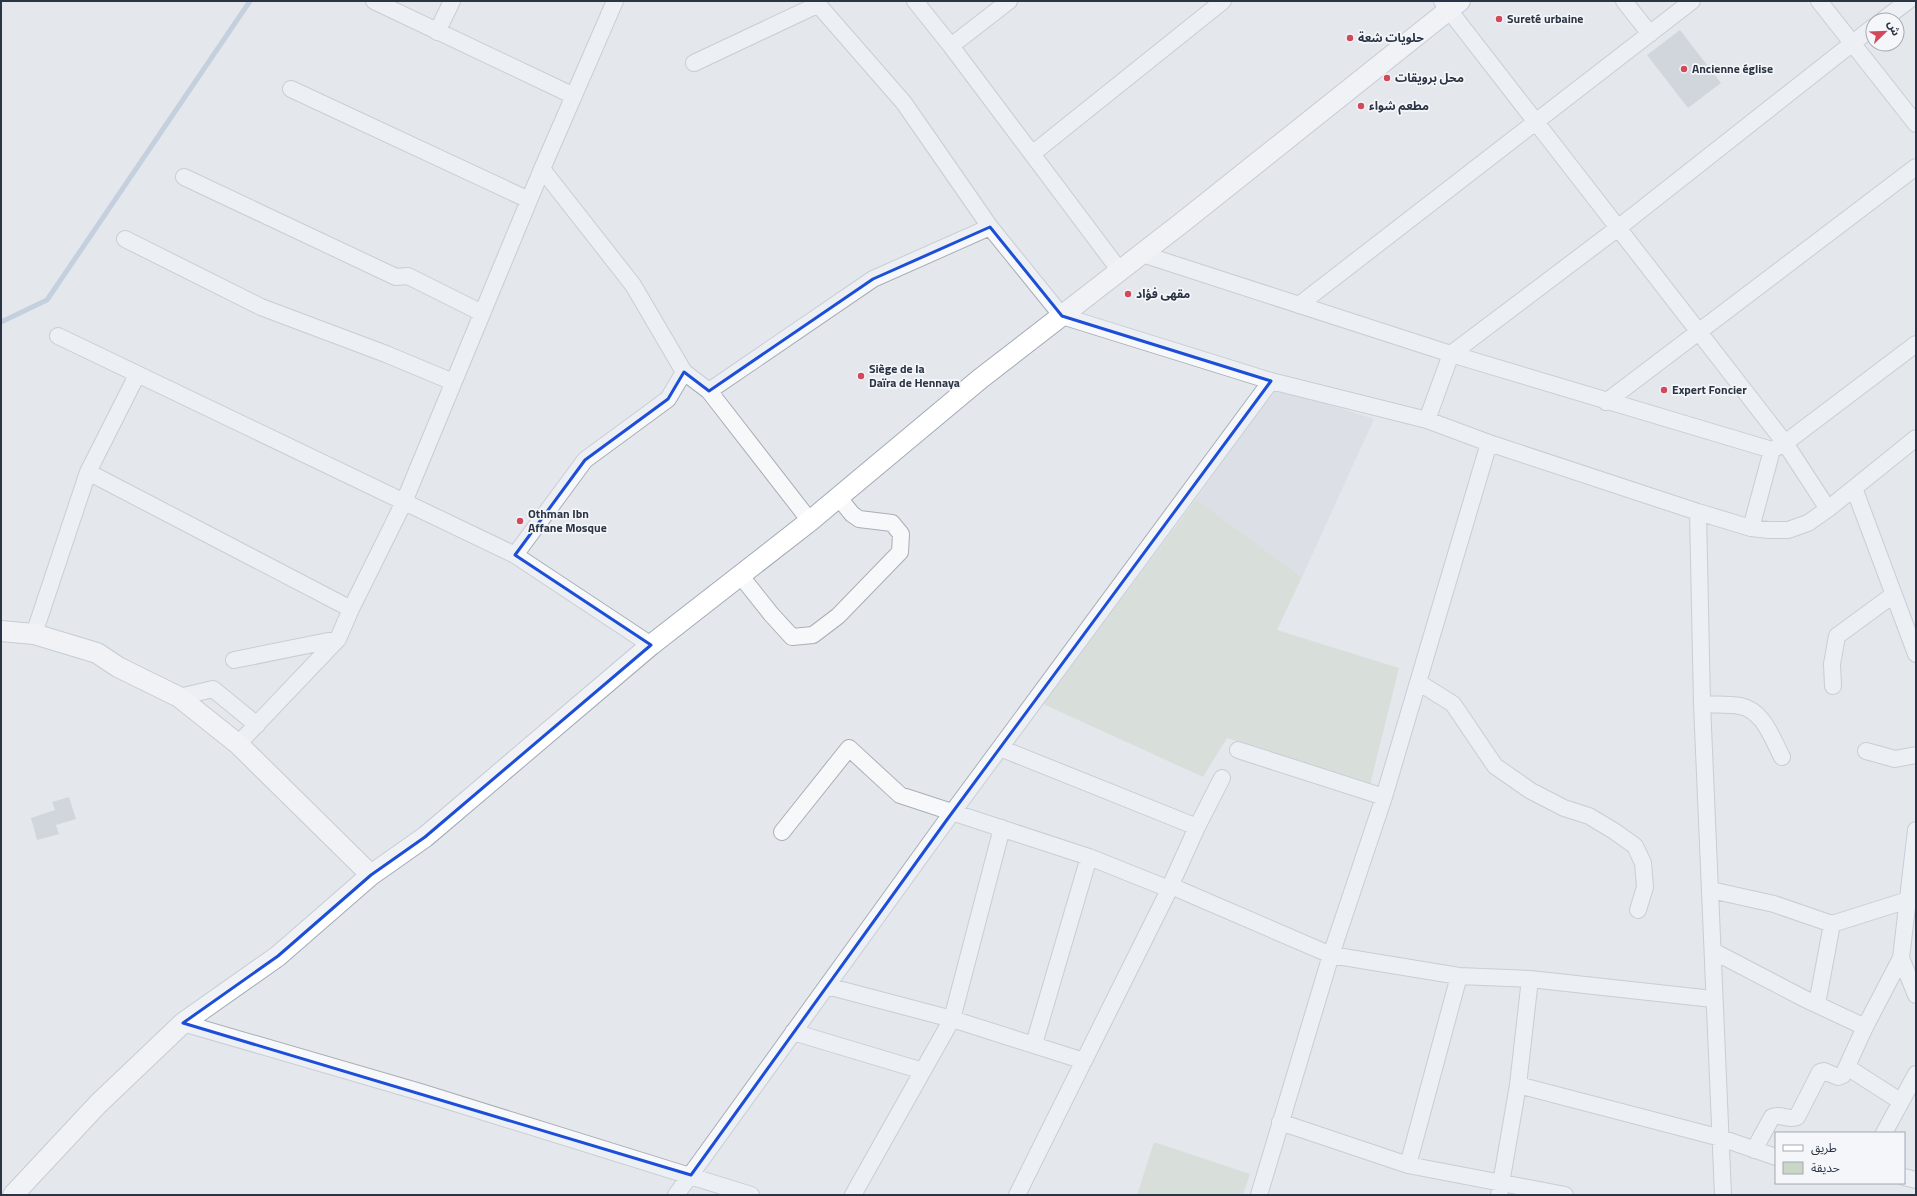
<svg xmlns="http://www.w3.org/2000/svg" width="1917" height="1196" font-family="'Titillium Web','Noto Sans Arabic',sans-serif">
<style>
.built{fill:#d2d6de}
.green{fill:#c9d6c5}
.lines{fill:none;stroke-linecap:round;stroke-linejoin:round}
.stream{stroke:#9fb4cc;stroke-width:5}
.building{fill:#bbc0ca}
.minor-casing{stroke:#a9aeb7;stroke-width:18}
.major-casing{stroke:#a3abb8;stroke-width:22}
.minor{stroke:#f7f8fa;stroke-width:16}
.major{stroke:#fff;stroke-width:20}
.marked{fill:none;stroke:#1d4ed8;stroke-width:3;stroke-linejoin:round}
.poi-dot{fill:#d1495b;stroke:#f4f6f9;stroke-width:1.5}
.labels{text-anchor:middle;stroke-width:3.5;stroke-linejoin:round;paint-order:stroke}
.poi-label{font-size:12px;font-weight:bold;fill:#2b3445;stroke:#f4f6f9;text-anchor:start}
</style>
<rect width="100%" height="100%" fill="#e4e7ec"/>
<path class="built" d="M 1276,388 L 1374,419 L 1302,577 L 1196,499 Z"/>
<path class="green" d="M 1196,499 L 1302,577 L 1277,630 L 1399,668 L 1370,785 L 1227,738 L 1203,777 L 1043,704 Z
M 1154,1142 L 1250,1174 L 1243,1195 L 1137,1195 Z"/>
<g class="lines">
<path class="stream" d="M 1,322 L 47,300 L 250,1"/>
</g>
<path class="building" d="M 1680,30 L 1721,83 L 1688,108 L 1647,55 Z
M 69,797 L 76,819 L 56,825 L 59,834 L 37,840 L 31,818 L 55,810 L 52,802 Z"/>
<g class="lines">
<defs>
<path id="minor" d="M 374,1 L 574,96
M 815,1 L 904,103 L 990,227 L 1062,316 L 1271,381 L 1427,420 L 1489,443 L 1698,512 L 1751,528 L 1769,530 L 1788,530 L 1808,523 L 1828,509 L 1916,438
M 915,1 L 951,46 L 1120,271
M 1442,1 L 1785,443 L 1828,509
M 1624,1 L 1650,34
M 1819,1 L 1916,124
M 1883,20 L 1908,1
M 437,32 L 452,1
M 951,46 L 1009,1
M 694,63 L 817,5
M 291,89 L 529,200
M 1032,154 L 1223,1
M 542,169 L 633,285 L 684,372 L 709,391 L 810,521
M 184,177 L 396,277 L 408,276 L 482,313
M 125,239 L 261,307 L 386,354 L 453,382
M 1142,254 L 1451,354 L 1772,450
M 1299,305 L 1692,1
M 58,336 L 515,555 L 651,645
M 709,391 L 873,279 L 990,227
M 1606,402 L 1916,167
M 1427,420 L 1451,354 L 1618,228 L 1873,27
M 88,472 L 351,609
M 1854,488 L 1916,654
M 1698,512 L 1702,704 L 1723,1195
M 1751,528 L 1772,450 L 1785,443 L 1916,344
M 515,555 L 585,460 L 668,399 L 684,372
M 740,575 L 771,614 L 792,637 L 813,635 L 838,616 L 900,552 L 901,534 L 892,523 L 859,519 L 852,514 L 839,498
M 34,634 L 88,472 L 137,375
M 234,660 L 338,639 L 351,609 L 404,502 L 542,169 L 615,1
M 1418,682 L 1453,704 L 1495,766 L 1531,791 L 1564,808 L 1589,816 L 1614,831 L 1635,846 L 1643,863 L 1645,887 L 1638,910
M 1833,686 L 1832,664 L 1837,636 L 1893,595
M 179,697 L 213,689 L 257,725
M 1702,704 C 1714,705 1728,704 1740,706 C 1763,710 1772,738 1782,757
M 238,744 L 338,639
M 1000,748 L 1197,827
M 1238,750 L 1384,797
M 1866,751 L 1895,759 L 1916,755
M 1916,830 L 1901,958 L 1916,995
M 782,832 L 849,748 L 900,795 L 1089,857 L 1169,889 L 1171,886 L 1331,955 L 1459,976 L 1530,979 L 1713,999
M 1169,889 L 1197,827 L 1222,778
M 1711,890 L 1774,904 L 1832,924
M 1713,951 L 1805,999 L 1865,1027
M 827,986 L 952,1019 L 1084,1061
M 1817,1004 L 1832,924 L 1908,900 L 1916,901
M 183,1023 L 420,1092 L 751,1195
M 793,1032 L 923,1071
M 1034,1044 L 1089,857
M 1847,1067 L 1900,1101
M 1518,1085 L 1721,1138 L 1776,1157
M 1280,1122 L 1408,1165 L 1565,1195
M 1884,1133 L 1916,1074
M 1754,1150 L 1772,1117 C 1781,1113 1788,1121 1797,1117 L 1820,1072 L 1824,1071 L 1838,1077 L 1843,1075 L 1865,1027 L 1901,958
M 1408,1165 L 1459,976
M 1904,1177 L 1916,1180
M 676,1195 L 946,821 L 1271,381
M 853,1195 L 952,1019 L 1002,828
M 1017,1195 L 1171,886
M 1259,1195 L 1331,955 L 1384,797 L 1489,443
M 1499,1195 L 1518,1085 L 1530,979"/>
<path id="major" d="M 1,631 L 34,634 L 97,653 L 118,667 L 179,697 L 238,744 L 371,875
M 13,1195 L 98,1104 L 183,1023 L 278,956 L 371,875 L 425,837 L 651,645 L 810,521 L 980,379 L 1184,221 L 1460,1"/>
</defs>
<use href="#minor" class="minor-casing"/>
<use href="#major" class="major-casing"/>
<use href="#minor" class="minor"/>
<use href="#major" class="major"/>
</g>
<path d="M0 0H1917V1196H0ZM 990,227 L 1062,316 L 1271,381 L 946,821 L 691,1175 L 183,1023 L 278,956 L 371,875 L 425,837 L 651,645 L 515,555 L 585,460 L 668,399 L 684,372 L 709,391 L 873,279 Z" fill="#e4e7ec" fill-opacity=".55" fill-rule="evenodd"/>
<path class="marked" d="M 990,227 L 1062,316 L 1271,381 L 946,821 L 691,1175 L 183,1023 L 278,956 L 371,875 L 425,837 L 651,645 L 515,555 L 585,460 L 668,399 L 684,372 L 709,391 L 873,279 Z"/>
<g class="poi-dot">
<circle cx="1499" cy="19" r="4"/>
<circle cx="1350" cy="38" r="4"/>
<circle cx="1684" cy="69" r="4"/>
<circle cx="1387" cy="78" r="4"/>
<circle cx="1361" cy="106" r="4"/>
<circle cx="1128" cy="294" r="4"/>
<circle cx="861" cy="376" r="4"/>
<circle cx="1664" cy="390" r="4"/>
<circle cx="520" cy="521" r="4"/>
</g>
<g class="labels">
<g class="poi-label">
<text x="1507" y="23">Sureté urbaine</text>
<text x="1358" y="42">حلويات شعة</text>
<text x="1692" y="73">Ancienne église</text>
<text x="1395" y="82">محل برويقات</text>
<text x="1369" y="110">مطعم شواء</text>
<text x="1136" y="298">مقهى فؤاد</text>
<text x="869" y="373">Siège de la<tspan x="869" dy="14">Daïra de Hennaya</tspan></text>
<text x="1672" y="394">Expert Foncier</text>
<text x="528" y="518">Othman Ibn<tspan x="528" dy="14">Affane Mosque</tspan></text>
</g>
</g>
<rect width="1917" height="1196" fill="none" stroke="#2b3445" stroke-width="4"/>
<rect x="1775" y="1132" width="130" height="52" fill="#f4f6f9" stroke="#a4a8b1"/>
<rect x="1783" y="1145" width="20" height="6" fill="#ffffff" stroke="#a4a8b1"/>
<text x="1811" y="1152" font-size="12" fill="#2b3445">طريق</text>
<rect x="1783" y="1162" width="20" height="12" fill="#c9d6c5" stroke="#a4a8b1"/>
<text x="1811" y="1172" font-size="12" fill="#2b3445">حديقة</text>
<g transform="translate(1885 32) rotate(67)"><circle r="19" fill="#f4f6f9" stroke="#a4a8b1"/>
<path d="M0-3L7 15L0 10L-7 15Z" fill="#d1495b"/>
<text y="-6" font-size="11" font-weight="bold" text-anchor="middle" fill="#2b3445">ش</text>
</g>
</svg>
